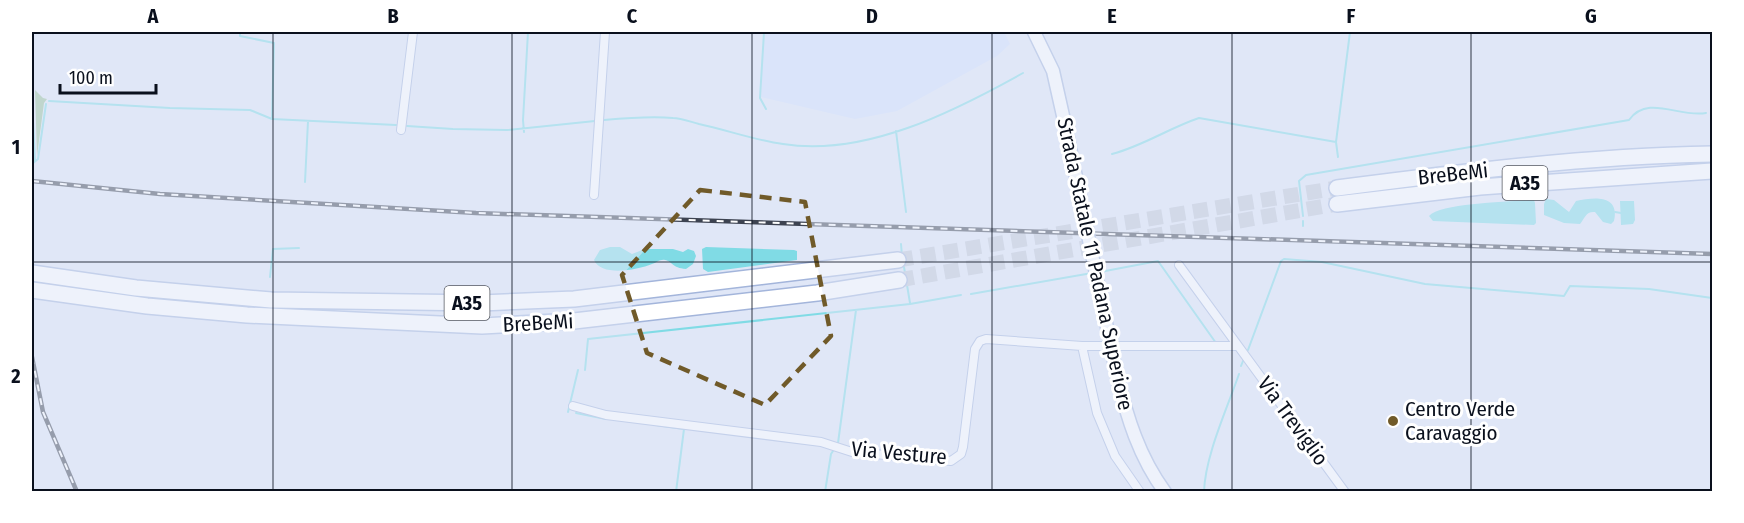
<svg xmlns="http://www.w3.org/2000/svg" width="1744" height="523" font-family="'Fira Sans Condensed',sans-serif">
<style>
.built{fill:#d3e0fc}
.green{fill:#99c299}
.water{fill:#80dbe5}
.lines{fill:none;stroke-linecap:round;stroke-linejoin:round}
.stream{stroke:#80dbe5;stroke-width:2}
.motorway-tunnel{stroke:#c0c7d6;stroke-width:15;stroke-dasharray:15 8;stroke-linecap:butt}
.minor-casing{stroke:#a3b5db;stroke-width:10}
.primary-casing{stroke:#a3b5db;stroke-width:15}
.motorway-casing{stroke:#a3b5db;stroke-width:18}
.minor{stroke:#fff;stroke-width:8}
.primary{stroke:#fff;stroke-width:12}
.motorway{stroke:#fff;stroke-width:15}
.rail-casing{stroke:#3d4351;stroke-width:4.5}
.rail{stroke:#fff;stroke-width:2;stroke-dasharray:7;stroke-linecap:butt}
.primary-bridge-casing{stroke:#a3b5db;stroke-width:15;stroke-linecap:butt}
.primary-bridge{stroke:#fff;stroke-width:12}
.marked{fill:none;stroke:#705a29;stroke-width:4.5;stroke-dasharray:12 8;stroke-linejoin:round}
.grid{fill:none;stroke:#0a101d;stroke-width:1.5;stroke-opacity:0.55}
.poi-dot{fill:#705a29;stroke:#fff;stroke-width:2}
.labels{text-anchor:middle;stroke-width:6;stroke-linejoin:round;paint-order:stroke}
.shield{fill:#fff;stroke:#545861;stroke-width:1.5}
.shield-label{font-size:20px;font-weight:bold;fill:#0a101d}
.street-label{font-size:21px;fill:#0a101d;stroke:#fff}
.poi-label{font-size:21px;fill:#0a101d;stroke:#fff;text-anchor:start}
.neatline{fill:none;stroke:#0a101d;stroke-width:2}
.grid-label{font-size:20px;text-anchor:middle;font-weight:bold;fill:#0a101d}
</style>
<rect width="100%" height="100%" fill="#e0e7f7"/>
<path class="built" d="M 764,32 L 1004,32 L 1010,44 L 997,56 L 897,111 L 855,119 L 761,97 Z"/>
<path class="green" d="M 35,90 L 43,98 L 47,99 L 44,103 L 37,156 Z"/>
<path class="water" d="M 1546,199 L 1554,200 L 1569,212 L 1576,201 C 1594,197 1620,194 1614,221 L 1611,224 L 1603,222 L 1595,212 C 1586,211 1585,218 1580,224 L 1564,223 L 1544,215 L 1544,204 Z
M 1530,200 L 1534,200 L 1535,203 L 1536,223 L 1534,225 L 1433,221 L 1429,216 C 1441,203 1509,202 1530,200 Z
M 1620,201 L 1634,201 L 1635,220 L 1633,224 L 1621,225 Z
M 610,247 L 620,247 L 632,254 L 645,249 L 673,249 L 683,252 L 688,249 L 694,251 L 696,256 L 693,264 L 686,269 C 672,268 672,261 665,260 C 660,259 656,263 652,264 C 637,270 601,277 594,260 L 600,250 Z
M 706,247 L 794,250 L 797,251 L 797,260 L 708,272 L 703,269 L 702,249 Z"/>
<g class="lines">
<path class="stream" d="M 240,32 L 240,36 L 274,43 L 272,118
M 764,32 L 760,98 L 766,109
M 32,100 L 35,161
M 49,101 L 170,108 L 250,110 L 272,119 L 396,125
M 1711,107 L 1712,90
M 604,120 C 626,118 651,116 673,118 C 681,118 691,122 699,124 C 727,130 754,140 783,144 C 865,157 953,112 1023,73
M 407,126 L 453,129 L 507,130 L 595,121
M 896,131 L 906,212
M 524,132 L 523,120 L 528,32
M 1112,154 C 1143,146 1169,128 1199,118 L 1336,142
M 1338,157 L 1336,142 L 1350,32
M 32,164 L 38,159 L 46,104
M 305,182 L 308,121
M 1615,212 L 1621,213
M 1303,216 L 1299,181 L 1306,175 L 1629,120 C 1648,94 1679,118 1706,113
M 1303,226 L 1303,221
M 901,244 L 902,256
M 903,261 L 910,303
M 1100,272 L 1158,261 L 1216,343
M 270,277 L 273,249 L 299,248
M 971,294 L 1092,273
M 1248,350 L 1281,261 L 1284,259 L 1322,262 L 1425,284 L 1564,296 L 1570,286 L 1649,289 L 1712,298
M 1241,366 L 1243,361
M 585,370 L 588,339 L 910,304 L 961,295
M 568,412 L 578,370
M 576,413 L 606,419
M 656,425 L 684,429 L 676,492
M 838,443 L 856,310
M 825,492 L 831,454 L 835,448
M 1204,492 C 1205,456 1227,409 1239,374"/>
<path class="motorway-tunnel" d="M 898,260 L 1337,188
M 899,280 L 1337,204"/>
<defs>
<path id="minor" d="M 401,130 L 413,32
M 594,195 L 605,32
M 1179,265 L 1345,492
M 1082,346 L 1097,413 L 1115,456 L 1140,492
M 573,406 L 606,415 L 821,442 L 852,452 L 951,461 L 961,454 L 963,447 L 975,349 L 980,341 L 986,339 L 1082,346 L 1238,346"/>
<path id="primary" d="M 1034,32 L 1053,71 L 1068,138
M 1117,376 C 1127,417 1139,457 1165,492"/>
<path id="motorway" d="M 1337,188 C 1461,172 1587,156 1712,154
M 1337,204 L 1480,187 L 1712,171
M 32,273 L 136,288 L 271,300 L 481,303 L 574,299 L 898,260
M 32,290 L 147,306 L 247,315 L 482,326 L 574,321 L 817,293 L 899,280"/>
</defs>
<use href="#minor" class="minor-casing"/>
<use href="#primary" class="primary-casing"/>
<use href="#motorway" class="motorway-casing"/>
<use href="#minor" class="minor"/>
<use href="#primary" class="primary"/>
<use href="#motorway" class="motorway"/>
<defs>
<path id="rail" d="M 32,181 L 160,194 L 476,213 L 1712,254
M 32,357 L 43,412 L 77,492"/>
</defs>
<use href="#rail" class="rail-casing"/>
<use href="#rail" class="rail"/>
<defs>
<path id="primary-bridge" d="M 1068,138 L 1117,376"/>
</defs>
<use href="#primary-bridge" class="primary-bridge-casing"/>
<use href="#primary-bridge" class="primary-bridge"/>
</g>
<path d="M0 0H1744V523H0ZM 700,190 L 805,202 L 831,336 L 765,405 L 647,353 L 622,275 Z" fill="#e0e7f7" fill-opacity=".55" fill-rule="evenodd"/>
<path class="marked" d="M 700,190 L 805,202 L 831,336 L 765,405 L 647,353 L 622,275 Z"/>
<path class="grid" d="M 273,32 L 273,492M 512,32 L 512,492M 752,32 L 752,492M 992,32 L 992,492M 1232,32 L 1232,492M 1471,32 L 1471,492M 32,262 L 1712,262"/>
<circle class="poi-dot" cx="1393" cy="421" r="6"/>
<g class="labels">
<g class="shield">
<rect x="1502.5" y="166" width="45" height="34" rx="4.5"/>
<rect x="444.5" y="286" width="45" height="34" rx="4.5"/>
</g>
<g class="shield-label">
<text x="1525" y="190">A35</text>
<text x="467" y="310">A35</text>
</g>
<g class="street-label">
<text transform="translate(1453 174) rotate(-6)" y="7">BreBeMi</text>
<text transform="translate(1095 264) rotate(78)" y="7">Strada Statale 11 Padana Superiore</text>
<text transform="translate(538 323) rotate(-3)" y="7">BreBeMi</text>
<text transform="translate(1293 421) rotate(54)" y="7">Via Treviglio</text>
<text transform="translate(899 453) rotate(5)" y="7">Via Vesture</text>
</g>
<g class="poi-label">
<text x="1405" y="416">Centro Verde<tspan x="1405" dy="24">Caravaggio</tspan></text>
</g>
</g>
<rect width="1744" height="523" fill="none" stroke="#ffffff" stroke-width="66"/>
<path d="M60 84v9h96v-9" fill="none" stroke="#0a101d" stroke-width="3"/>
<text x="69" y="84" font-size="18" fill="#0a101d" stroke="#ffffff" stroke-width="4.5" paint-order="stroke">100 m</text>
<rect x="33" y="33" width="1678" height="457" class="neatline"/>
<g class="grid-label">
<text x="153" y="23">A</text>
<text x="393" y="23">B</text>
<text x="632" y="23">C</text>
<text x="872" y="23">D</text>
<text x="1112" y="23">E</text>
<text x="1351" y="23">F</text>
<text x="1591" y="23">G</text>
<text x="16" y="154">1</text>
<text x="16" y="383">2</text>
</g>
</svg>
